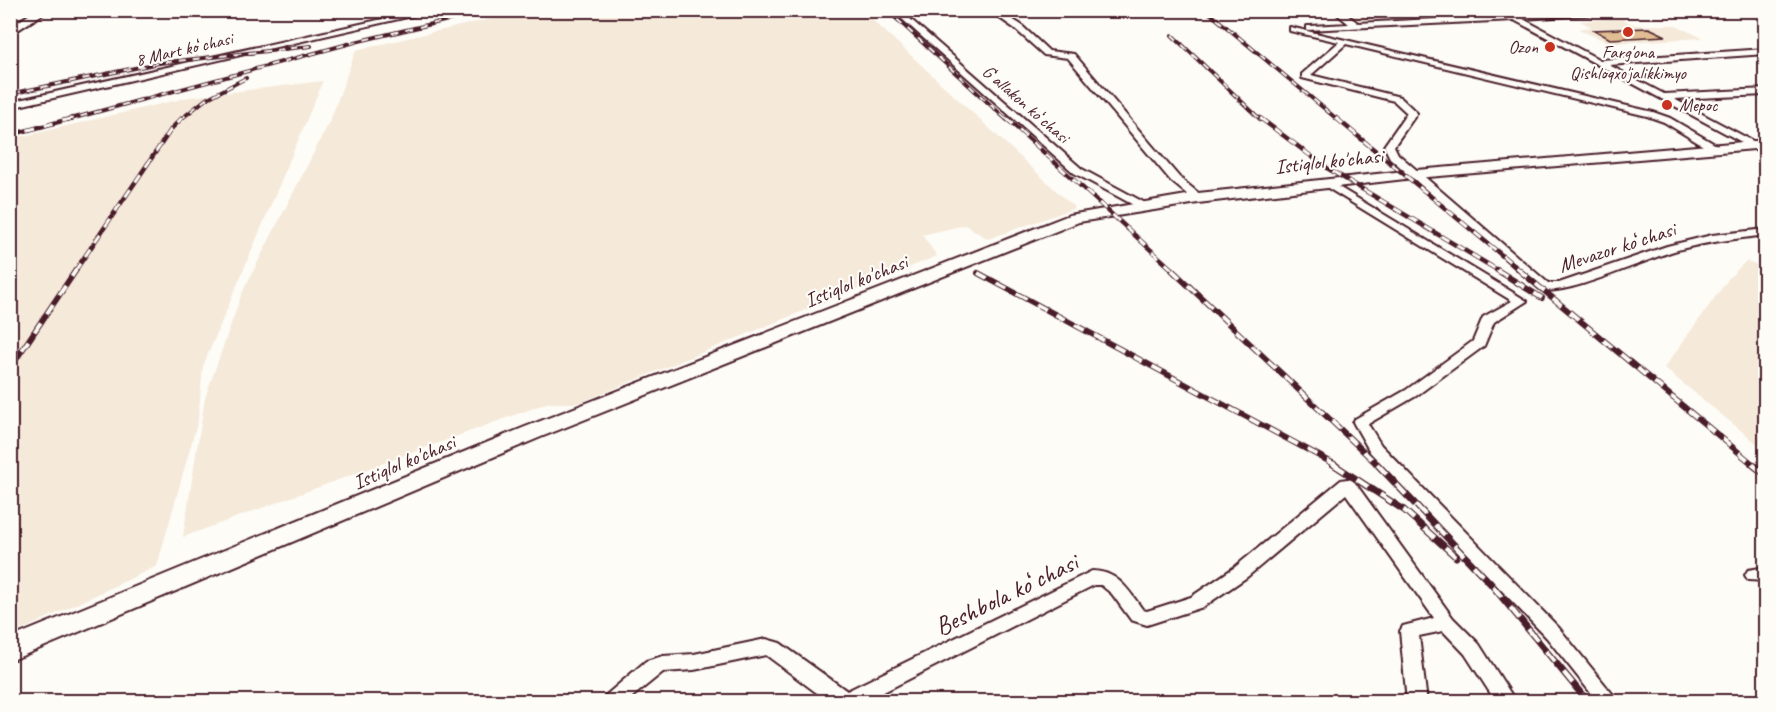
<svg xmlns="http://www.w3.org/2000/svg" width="1776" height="712" font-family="Caveat,sans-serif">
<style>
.built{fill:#f5e9d9}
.building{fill:#e1bd93;stroke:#4a1f2b;stroke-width:1.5}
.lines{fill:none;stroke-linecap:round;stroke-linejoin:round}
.minor-casing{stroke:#4a1f2b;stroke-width:4}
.secondary-casing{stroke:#4a1f2b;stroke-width:4}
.primary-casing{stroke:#4a1f2b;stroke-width:5}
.minor{fill:#fdfcf7;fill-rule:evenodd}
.secondary{fill:#fdfcf7;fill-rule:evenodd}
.primary{fill:#fdfcf7;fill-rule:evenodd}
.rail-far3-casing{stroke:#4a1f2b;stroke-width:4}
.rail-far2-casing{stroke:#4a1f2b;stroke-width:4.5}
.rail-far1-casing{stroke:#4a1f2b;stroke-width:6}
.rail-casing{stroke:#4a1f2b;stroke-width:7}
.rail-far3{stroke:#fdfcf7;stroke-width:2;stroke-dasharray:7;stroke-linecap:butt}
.rail-far2{stroke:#fdfcf7;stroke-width:3;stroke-dasharray:9;stroke-linecap:butt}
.rail-far1{stroke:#fdfcf7;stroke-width:4;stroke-dasharray:11;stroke-linecap:butt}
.rail{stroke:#fdfcf7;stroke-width:4.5;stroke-dasharray:14;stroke-linecap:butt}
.poi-dot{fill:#c8321e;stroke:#fdfcf7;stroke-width:2}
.labels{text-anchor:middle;stroke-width:4.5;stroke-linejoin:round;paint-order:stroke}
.far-poi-label{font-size:18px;fill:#4a1f2b;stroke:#fdfcf7;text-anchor:end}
.far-street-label{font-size:18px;fill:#4a1f2b;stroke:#fdfcf7}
.street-label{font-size:21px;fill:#4a1f2b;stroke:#fdfcf7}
.near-street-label{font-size:26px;fill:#4a1f2b;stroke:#fdfcf7}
</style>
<rect width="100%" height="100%" fill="#fdfcf7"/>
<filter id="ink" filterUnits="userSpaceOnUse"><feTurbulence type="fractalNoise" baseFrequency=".0167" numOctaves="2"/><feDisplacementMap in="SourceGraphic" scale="12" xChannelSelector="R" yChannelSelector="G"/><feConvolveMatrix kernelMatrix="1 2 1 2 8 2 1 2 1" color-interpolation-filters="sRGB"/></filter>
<g filter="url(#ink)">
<path class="built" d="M 524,11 L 863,11 L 1075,208 L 988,239 L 965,225 L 922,235 L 937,256 L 579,403 L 547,403 L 183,537 L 205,398 L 242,293 L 330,121 L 356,50 Z
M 1344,11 L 1399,11 L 1394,11 L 1406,20 L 1359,22 Z
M 1620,18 L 1635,25 L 1674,25 L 1703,38 L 1609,43 L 1578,29 L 1592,27 L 1580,21 Z
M 323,81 L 203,366 L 198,420 L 157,566 L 11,635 L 11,139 L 190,97 Z
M 1746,261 L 1765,267 L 1765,450 L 1664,368 L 1729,278 Z"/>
<path class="building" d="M 1649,28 L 1666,36 L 1610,39 L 1594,30 Z"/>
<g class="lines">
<defs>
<path id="minor" d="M 423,10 L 438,10 L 10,108 L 10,102 Z
M 892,10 L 900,10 L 1082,169 L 1149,205 L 1149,209 L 1141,209 L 1074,173 Z
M 988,10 L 997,10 L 1020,24 L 1049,51 L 1074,54 L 1179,177 L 1202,196 L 1202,200 L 1194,200 L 1171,181 L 1068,58 L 1044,55 L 1014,28 Z
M 1332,10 L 1341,10 L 1358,23 L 1604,10 L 1661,10 L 1523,19 L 1600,60 L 1766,49 L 1766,54 L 1609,65 L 1664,94 L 1766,89 L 1766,95 L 1674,99 L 1766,148 L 1766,155 L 1514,20 L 1307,30 L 1307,26 L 1310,26 L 1349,24 Z
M 1290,27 L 1653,112 L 1670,118 L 1718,146 L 1718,150 L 1710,150 L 1664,122 L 1647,116 L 1346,44 L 1311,75 L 1400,97 L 1417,113 L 1394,146 L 1398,154 L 1548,283 L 1559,283 L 1667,246 L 1712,235 L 1766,229 L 1766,235 C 1735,239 1704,242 1674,251 C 1644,260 1567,296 1541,290 L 1390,158 L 1384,146 L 1407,113 L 1394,101 L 1302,78 L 1302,74 L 1339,42 L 1290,31 Z
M 1327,180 L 1527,301 L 1494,322 L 1484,346 L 1416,396 L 1368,424 L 1381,445 L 1559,628 L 1619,702 L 1598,702 L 1547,638 L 1370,452 L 1353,422 L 1355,419 L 1406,390 L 1473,341 L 1483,317 L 1512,301 L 1323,185 L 1322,183 Z
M 1347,479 L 1353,480 L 1453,618 L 1479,644 L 1516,702 L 1496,702 L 1465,654 L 1443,631 L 1419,636 L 1427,702 L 1407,702 L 1400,631 L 1403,626 L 1434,618 L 1346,494 L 1247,577 L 1203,607 L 1147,625 L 1131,620 L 1112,594 L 1101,585 L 1094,585 L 864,702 L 829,702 L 766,655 L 694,670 L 663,672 L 626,702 L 603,702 L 605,696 L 646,661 L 663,656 L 694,654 L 766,639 L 780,643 L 847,691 L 1092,571 C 1118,571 1129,591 1143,610 L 1147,611 L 1191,597 L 1235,567 L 1341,480 Z
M 1766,567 L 1766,581 L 1748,580 L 1745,575 L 1748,570 Z"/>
<path id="secondary" d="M 36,10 L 49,10 L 10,35 L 10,27 Z
M 1766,140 L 1766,148 L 1405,179 L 1198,203 L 1079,222 L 541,437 L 10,661 L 10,638 L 525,427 L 1069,215 L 1198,193 L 1405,171 Z"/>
<path id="primary" d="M 1758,10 L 1766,10 L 1766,15 Z"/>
</defs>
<use href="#minor" class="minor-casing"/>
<use href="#secondary" class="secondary-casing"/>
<use href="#primary" class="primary-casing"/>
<use href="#minor" class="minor"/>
<use href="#secondary" class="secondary"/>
<use href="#primary" class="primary"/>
<defs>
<path id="rail-far3" d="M 887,10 L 1007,120
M 1206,10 L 1338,120
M 1172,35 L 1261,120
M 14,93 L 159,63 L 311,46
M 67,120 L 359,41 L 491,10
M 180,120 L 206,99 L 246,78"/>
<path id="rail-far2" d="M 1006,118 L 1174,271
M 1260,118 L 1327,168 L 1499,271
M 1336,118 L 1521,271
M 10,135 L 73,118
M 75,271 L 172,128 L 182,118"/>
<path id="rail-far1" d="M 1172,270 L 1378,465
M 1497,270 L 1542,298
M 1519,270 L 1754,465
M 978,273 L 1336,465
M 10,368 L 76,270"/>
<path id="rail" d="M 1333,464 L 1404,510 L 1456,557
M 1377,464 L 1491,584 L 1588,702
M 1752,464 L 1766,475"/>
</defs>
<use href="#rail-far3" class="rail-far3-casing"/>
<use href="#rail-far2" class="rail-far2-casing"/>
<use href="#rail-far1" class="rail-far1-casing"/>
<use href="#rail" class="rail-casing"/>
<use href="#rail-far3" class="rail-far3"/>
<use href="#rail-far2" class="rail-far2"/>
<use href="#rail-far1" class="rail-far1"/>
<use href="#rail" class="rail"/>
</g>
</g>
<g class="poi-dot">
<circle cx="1628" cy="32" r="6"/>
<circle cx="1550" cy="47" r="6"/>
<circle cx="1667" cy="105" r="6"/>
</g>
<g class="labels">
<g class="far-poi-label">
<text x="1538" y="53">Ozon</text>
<text x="1628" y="58" text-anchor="middle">Farg'ona<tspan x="1628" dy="21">Qishloqxo'jalikkimyo</tspan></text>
<text x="1679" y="111" text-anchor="start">Мерос</text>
</g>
<g class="far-street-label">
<text transform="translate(184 49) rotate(-13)" y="6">8 Mart koʻchasi</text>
<text transform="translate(1026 104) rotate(41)" y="6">Gʻallakon koʻchasi</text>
</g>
<g class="street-label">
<text transform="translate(1329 161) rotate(-6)" y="7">Istiqlol ko'chasi</text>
<text transform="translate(1617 247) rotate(-18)" y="7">Mevazor koʻchasi</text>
<text transform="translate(856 281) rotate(-22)" y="7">Istiqlol ko'chasi</text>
<text transform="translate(404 462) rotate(-23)" y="7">Istiqlol ko'chasi</text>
</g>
<g class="near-street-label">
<text transform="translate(1006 594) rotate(-26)" y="9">Beshbola koʻchasi</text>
</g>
</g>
<rect width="1776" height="712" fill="none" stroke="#fdfcf7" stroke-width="36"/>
<rect x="18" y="18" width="1740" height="676" fill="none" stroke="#4a1f2b" stroke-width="2" filter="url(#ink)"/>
</svg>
